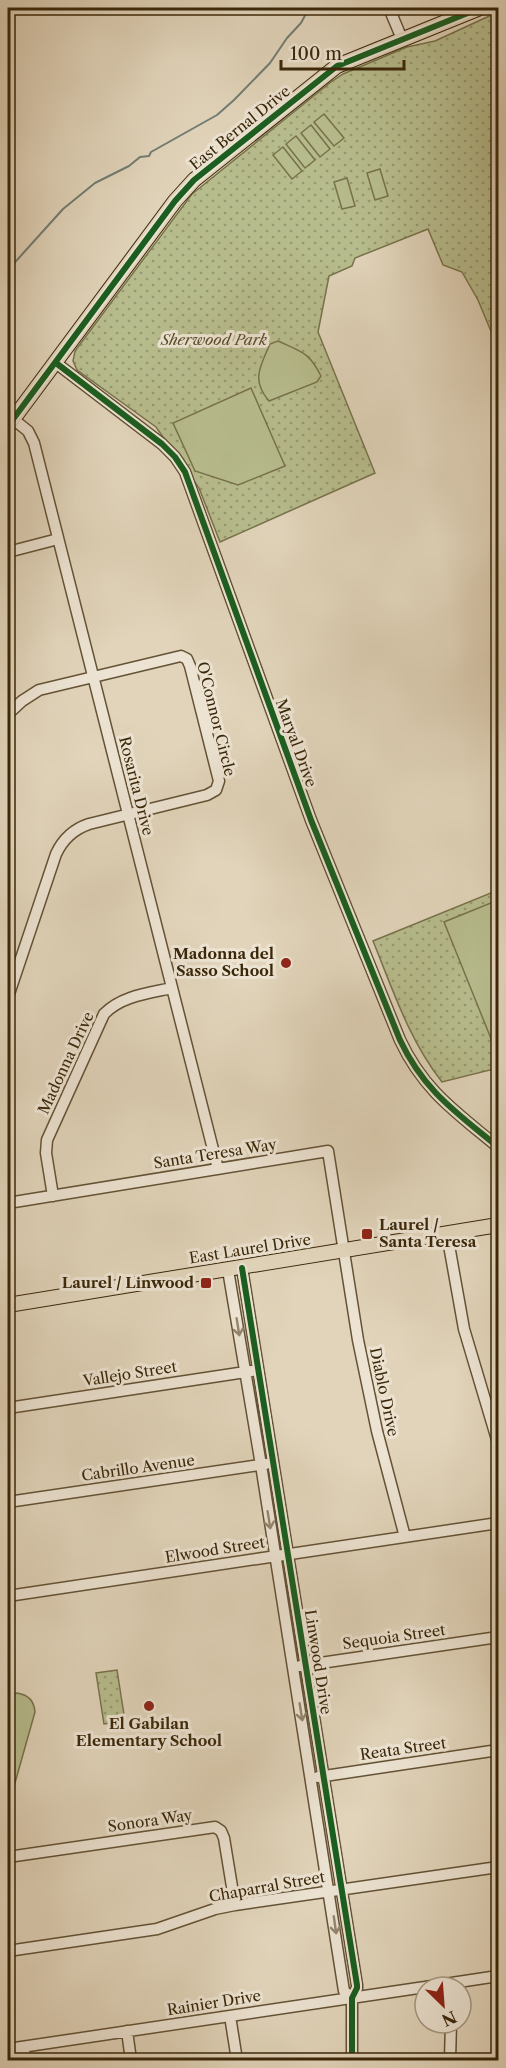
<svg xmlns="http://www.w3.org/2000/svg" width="506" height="2068" font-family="'Libre Caslon Text',serif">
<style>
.park{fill:url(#park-dots);stroke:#78724b;stroke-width:1.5}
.garden{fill:#b7bc8d;stroke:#78724b;stroke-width:1.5}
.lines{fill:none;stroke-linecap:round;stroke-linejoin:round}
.stream{stroke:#727d73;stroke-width:2}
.minor-casing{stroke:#645235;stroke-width:13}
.major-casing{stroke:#3a2709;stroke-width:16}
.minor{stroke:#ece3d2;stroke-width:10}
.major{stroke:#e1d4ba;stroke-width:14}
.cycleway-casing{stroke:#ece3d2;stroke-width:10}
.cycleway{stroke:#1b5e20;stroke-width:6}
.oneway{stroke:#93856e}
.poi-dot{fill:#8f2418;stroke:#ece3d2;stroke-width:2}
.labels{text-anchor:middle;stroke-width:6;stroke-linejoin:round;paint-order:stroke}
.street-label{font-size:15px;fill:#3a2709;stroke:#ece3d2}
.park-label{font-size:15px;font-style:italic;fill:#594c2a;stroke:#ece3d2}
.poi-label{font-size:15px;font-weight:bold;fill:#3a2709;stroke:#ece3d2;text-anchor:end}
</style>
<defs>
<pattern id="park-dots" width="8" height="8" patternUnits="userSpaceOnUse" patternTransform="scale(1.5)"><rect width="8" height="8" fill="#b7bc8d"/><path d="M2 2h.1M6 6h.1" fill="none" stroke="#969971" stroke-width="1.8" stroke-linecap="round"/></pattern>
</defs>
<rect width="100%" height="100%" fill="#e1d4ba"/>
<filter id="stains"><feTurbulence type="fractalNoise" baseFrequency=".00333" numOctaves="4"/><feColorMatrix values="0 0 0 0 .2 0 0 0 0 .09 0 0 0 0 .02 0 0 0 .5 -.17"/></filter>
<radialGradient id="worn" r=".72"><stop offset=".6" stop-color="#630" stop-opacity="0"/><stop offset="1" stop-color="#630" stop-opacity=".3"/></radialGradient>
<path class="park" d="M 498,12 L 498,342 L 495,341 L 478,300 L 462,272 L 443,265 L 428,229 L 355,258 L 352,266 L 329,276 L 318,332 L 375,473 L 220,542 L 199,488 L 156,427 L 77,370 L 73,361 L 75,351 L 192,194 L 331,82 L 343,74 L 407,47 L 435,41 Z
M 498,890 L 498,1068 L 442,1082 C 409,1040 393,990 373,941 Z
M 117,1670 L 125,1721 L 104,1724 L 96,1673 Z"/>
<path class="garden" d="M 324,114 L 344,138 L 334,146 L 314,122 Z
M 311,125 L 330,149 L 320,157 L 301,133 Z
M 296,136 L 315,160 L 305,168 L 286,144 Z
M 283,147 L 302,171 L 292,179 L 273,155 Z
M 380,169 L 388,196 L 375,200 L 367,173 Z
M 347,178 L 355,206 L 342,209 L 334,182 Z
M 278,341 C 302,352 309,352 321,376 L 317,382 L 269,401 C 251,380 260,367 270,344 Z
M 251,388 L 285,466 L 238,485 L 195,471 L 173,423 Z
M 498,900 L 498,1044 L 494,1046 L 444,922 Z
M 17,1693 C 29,1695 34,1701 35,1712 L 13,1790 L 8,1796 L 8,1697 Z"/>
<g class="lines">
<path class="stream" d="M 8,270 L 63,209 L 95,183 L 129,166 L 140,157 L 149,156 L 151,152 L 217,115 L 234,100 L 270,63 L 287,38 L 301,23 L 309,8"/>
<defs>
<path id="minor" d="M 389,8 L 402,39
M 56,363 L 162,444 L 175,457 L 185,472 L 311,820 L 400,1040 C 424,1091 456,1112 498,1147
M 13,419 L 28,431 L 34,443 L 218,1169
M 8,552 L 58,539
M 8,714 L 22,701 L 39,690 L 181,656 L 187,659 L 190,666 L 219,781 L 216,790 L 207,795 L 89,824 C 74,829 63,839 56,854 L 8,997
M 53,1196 L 46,1153 L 47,1140 L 104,1014 C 121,996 149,993 172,988
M 8,1203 L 328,1151 L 358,1340 L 377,1431 L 405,1537
M 447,1234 L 464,1329 L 498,1443
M 242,1268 L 357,1985 L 357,1988 L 352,1998 L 352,2060
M 228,1270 L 261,1465 L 344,1991 L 352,1998
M 8,1408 L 252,1371
M 8,1502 L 266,1464
M 8,1596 L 498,1523
M 300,1666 L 498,1637
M 318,1777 L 498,1750
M 8,1857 L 215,1827 L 221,1831 L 224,1838 L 235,1905
M 8,1951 L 157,1929 L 215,1909 L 235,1905 L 498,1867
M 425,1987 L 498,1976
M 230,2016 L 237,2060
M 127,2031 L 131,2060
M 23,2047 L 26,2060
M 8,2049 L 425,1987
M 450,2060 L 451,2023"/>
<path id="major" d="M 8,426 L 175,201 L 194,180 L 337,66 L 480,8
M 8,1305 L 498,1225"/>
</defs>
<use href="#minor" class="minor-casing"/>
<use href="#major" class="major-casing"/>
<use href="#minor" class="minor"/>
<use href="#major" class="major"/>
<defs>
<path id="cycleway" d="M 56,363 L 162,444 L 175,457 L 185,472 L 311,820 L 400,1040 C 424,1091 456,1112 498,1147
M 8,426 L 175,201 L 194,180 L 337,66 L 480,8
M 242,1268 L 357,1985 L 357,1988 L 352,1998 L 352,2060"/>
</defs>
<use href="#cycleway" class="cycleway-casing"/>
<use href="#cycleway" class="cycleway"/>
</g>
<defs><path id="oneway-shaft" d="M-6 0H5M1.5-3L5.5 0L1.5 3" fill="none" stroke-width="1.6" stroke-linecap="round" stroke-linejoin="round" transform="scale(1.5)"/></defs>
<g class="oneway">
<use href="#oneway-shaft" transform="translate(238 1327) rotate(81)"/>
<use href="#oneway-shaft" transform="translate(269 1520) rotate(81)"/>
<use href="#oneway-shaft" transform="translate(301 1712) rotate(81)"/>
<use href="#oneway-shaft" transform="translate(335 1925) rotate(82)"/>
</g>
<g class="poi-dot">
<circle cx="286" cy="963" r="6"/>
<rect x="361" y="1228" width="12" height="12" rx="3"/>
<rect x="200" y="1277" width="12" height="12" rx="3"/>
<circle cx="149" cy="1706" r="6"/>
</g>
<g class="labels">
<g class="street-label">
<text transform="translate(240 128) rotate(-39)" y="5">East Bernal Drive</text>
<text transform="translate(216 719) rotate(76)" y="5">O'Connor Circle</text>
<text transform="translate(296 743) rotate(70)" y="5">Maryal Drive</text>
<text transform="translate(136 786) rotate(76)" y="5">Rosarita Drive</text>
<text transform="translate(66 1063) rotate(-65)" y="5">Madonna Drive</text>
<text transform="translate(215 1154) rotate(-9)" y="5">Santa Teresa Way</text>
<text transform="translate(250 1249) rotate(-9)" y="5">East Laurel Drive</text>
<text transform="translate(130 1374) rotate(-9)" y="5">Vallejo Street</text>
<text transform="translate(384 1392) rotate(78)" y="5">Diablo Drive</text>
<text transform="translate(138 1468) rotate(-8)" y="5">Cabrillo Avenue</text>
<text transform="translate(215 1550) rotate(-9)" y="5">Elwood Street</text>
<text transform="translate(394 1637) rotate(-8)" y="5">Sequoia Street</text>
<text transform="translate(318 1662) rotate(81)" y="5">Linwood Drive</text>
<text transform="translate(403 1749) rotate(-8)" y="5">Reata Street</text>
<text transform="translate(150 1821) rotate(-8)" y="5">Sonora Way</text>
<text transform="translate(267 1887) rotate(-10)" y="5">Chaparral Street</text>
<text transform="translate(214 2003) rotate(-9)" y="5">Rainier Drive</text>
</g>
<g class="park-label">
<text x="214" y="345">Sherwood Park</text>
</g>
<g class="poi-label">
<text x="274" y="959">Madonna del<tspan x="274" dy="17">Sasso School</tspan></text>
<text x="379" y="1230" text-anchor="start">Laurel /<tspan x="379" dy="17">Santa Teresa</tspan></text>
<text x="194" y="1288">Laurel / Linwood</text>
<text x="149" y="1729" text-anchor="middle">El Gabilan<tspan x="149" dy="17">Elementary School</tspan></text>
</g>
</g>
<rect width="506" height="2068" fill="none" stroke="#e1d4ba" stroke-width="30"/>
<rect x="9" y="9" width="488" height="2050" fill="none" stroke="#3a2709" stroke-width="3"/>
<rect x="15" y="15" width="476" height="2038" fill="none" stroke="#3a2709" stroke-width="1.5"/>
<g transform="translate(443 2005) rotate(155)"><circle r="28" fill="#ece3d2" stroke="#a59882" stroke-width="1.5"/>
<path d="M0-4.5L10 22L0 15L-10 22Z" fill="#8f2418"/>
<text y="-9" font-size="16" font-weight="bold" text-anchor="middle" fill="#3a2709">N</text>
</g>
<path d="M281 60v9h123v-9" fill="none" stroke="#3a2709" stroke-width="3"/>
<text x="290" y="60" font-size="18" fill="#3a2709" stroke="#ece3d2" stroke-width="4.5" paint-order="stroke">100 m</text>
<rect width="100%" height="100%" filter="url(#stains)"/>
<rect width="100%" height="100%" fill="url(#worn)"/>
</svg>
